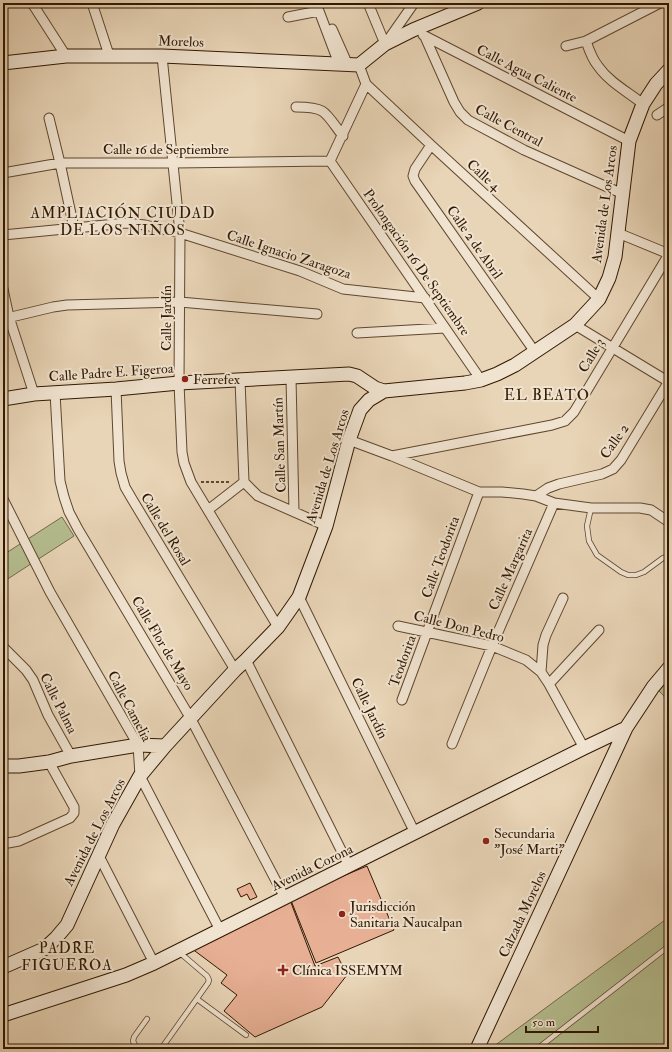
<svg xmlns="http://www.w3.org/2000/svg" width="672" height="1052" font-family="'IM FELL Double Pica',serif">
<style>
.green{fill:#b5bd8f;stroke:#736a48}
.building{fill:#e7af94;stroke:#311800}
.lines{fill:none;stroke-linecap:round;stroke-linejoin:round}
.lane-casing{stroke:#5f472e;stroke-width:6}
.street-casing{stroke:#5f472e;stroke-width:11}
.secondary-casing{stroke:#311800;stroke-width:15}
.path{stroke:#311800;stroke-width:1.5;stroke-dasharray:3 2;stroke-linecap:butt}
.lane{stroke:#f0e3d0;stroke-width:4.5}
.street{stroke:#f0e3d0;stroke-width:9}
.secondary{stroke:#f0e3d0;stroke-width:13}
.poi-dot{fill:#8f2418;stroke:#f0e3d0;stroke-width:1.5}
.labels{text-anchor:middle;stroke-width:4;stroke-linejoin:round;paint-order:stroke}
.street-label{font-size:14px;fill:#311800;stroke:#f0e3d0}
.poi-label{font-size:14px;fill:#311800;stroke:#f0e3d0;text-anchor:start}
.neighbourhood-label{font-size:15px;letter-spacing:1px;fill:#311800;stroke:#f0e3d0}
</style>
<rect width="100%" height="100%" fill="#e8d4b6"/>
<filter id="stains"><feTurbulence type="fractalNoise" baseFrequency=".005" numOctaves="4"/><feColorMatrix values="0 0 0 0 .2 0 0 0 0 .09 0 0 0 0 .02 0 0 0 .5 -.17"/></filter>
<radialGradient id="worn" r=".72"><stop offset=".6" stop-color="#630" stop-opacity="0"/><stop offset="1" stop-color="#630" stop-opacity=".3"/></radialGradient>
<path class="green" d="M 62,517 L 74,536 L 3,582 L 3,555 Z
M 669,679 L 669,725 L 664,696 L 659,691 Z
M 669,917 L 669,1049 L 490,1049 Z"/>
<path class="building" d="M 367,866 L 394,930 L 316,963 L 290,898 Z
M 250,883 L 257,897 L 250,900 L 247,894 L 241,897 L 237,889 Z
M 290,900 L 315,966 L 338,957 L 347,975 L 322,1007 L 255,1037 L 224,1011 L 237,995 L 221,983 L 227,975 L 191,948 Z"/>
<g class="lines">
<defs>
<path id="lane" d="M 591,508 L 587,526 L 589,541 L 597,555 L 621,572 L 628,575 L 636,575 L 644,572 L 663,558
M 197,999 L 246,1035
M 137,1049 L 133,1041 L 134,1037 L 147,1019
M 161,1049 L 208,983 L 209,980 L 207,976 L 179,952
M 537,1049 L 669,946"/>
<path id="street" d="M 32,3 L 66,56
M 92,3 L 109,55
M 368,3 L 385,44
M 288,17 L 319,11 L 339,64
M 332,29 L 348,65
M 423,35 L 629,141
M 425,37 L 454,102 L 460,112 L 468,120 L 524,150 L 623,194
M 586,41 C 589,50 592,59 598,66 C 609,82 628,92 643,104
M 386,43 L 414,3
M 566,46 L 586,41 L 660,3
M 162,56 L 180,233 L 179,383 L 182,452 L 184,463 L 191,482 L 278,627
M 359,65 L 366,84 L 431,145 L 599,299
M 296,107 C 304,107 315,107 322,111 C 329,115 337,129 343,136
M 657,115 L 669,107
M 49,118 L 60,163 L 74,228
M 431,145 L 415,169 L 413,176 L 415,181 L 535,352
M 330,161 L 481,380
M 330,161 L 366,84
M 3,173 L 60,163 L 174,163 L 330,161
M 618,233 L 669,254
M 3,235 L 126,223 L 145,225 L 180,233 L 300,271 L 343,289 L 425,298
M 3,289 L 9,317 L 34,394
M 3,319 L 53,307 L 67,305 L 180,302 L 317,314
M 575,325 L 669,382
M 357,333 L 445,328
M 291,378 L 294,512
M 240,380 L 244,482
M 116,389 L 119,461 L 121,473 L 125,487 L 132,499 L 235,670
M 55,393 L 60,481 L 64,497 L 69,512 L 78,529 L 191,719 L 285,898
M 349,440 L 392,456 L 479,492 L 502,492 L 523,494 L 536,496 L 554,503 L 591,508 L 640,508 L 651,510 L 669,522
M 392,456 L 552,425 L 565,421 L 574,412 L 669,254
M 244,482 L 258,496 L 326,526
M 536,496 L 548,488 L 559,484 L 602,474 L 613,469 L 621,460 L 669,381
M 3,499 L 50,592 L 138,745 L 140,776 L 220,930
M 208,510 L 244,482
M 299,597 L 415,833
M 398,626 L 492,646 L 526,660 L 541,672 L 549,684 L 584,748
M 3,647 L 26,670 L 33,680 L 48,715 L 71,756
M 246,660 L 349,866
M 541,672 L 543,645 L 546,635 L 563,598
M 549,684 L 599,630
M 402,700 L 479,492
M 452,744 L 492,646 L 554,503
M 3,842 L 8,843 L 19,841 L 70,818 L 74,813 L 74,807 L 49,762
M 99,856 L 154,963"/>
<path id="secondary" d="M 3,63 L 66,56 L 162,56 L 359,65 L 385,44 L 413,30 L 478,3
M 3,399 L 34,394 L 116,389 L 179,383 L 349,374 L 357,376 L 375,388 L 384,391
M 3,766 L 19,766 L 49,762 L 71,756 L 138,745 L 165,746
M 3,967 L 44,949 L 56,938 L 67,925 L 113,824 L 140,776 L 165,746 L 235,670 L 246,660 L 278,627 L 299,597 L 326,526 L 349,440 L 360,410 L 369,400 L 384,391 L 465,383 L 481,380 L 497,374 L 515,365 L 575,325 L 599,299 L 609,278 L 615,257 L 629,141 L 643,104 L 656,84 L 669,70
M 3,1015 L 126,975 L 154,963 L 584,748 L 626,728
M 477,1049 L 626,728 L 653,687 L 669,668"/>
</defs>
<use href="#lane" class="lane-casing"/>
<use href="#street" class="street-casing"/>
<use href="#secondary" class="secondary-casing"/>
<path class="path" d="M 201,482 L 229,482"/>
<use href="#lane" class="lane"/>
<use href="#street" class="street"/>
<use href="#secondary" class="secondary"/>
</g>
<g class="poi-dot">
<circle cx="185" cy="379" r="4"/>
<circle cx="486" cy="841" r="4"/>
<circle cx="342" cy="914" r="4"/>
<path d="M281 964h4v4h4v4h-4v4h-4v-4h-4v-4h4z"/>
</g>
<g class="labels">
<g class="street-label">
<text transform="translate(181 41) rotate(2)" y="5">Morelos</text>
<text transform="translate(527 73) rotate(27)" y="5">Calle Agua Caliente</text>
<text transform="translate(509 125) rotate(28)" y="5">Calle Central</text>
<text x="166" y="154">Calle 16 de Septiembre</text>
<text transform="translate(484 175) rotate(42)" y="5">Calle 4</text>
<text transform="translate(604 204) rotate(-82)" y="5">Avenida de Los Arcos</text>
<text transform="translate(475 242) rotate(55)" y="5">Calle 2 de Abril</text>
<text transform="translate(289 254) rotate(18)" y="5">Calle Ignacio Zaragoza</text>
<text transform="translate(417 262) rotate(55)" y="5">Prolongación 16 De Septiembre</text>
<text transform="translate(166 318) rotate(-90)" y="5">Calle Jardín</text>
<text transform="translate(591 355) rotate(-59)" y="5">Calle 3</text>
<text transform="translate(111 372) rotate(-4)" y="5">Calle Padre E. Figeroa</text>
<text transform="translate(614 441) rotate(-55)" y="5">Calle 2</text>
<text transform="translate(279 445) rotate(-92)" y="5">Calle San Martín</text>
<text transform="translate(327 466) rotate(-73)" y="5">Avenida de Los Arcos</text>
<text transform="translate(166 529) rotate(59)" y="5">Calle del Rosal</text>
<text transform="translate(440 557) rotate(-70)" y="5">Calle Teodorita</text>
<text transform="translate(510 569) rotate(-66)" y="5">Calle Margarita</text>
<text transform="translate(459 626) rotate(14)" y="5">Calle Don Pedro</text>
<text transform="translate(163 643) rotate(59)" y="5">Calle Flor de Mayo</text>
<text transform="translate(402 661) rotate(-70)" y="5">Teodorita</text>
<text transform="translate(59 703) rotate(63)" y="5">Calle Palma</text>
<text transform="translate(130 706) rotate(62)" y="5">Calle Camelia</text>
<text transform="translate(370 708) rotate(64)" y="5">Calle Jardín</text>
<text transform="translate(94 832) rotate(-63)" y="5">Avenida de Los Arcos</text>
<text transform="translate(312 867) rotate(-26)" y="5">Avenida Corona</text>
<text transform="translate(522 914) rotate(-65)" y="5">Calzada Morelos</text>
</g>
<g class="poi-label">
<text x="193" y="384">Ferrefex</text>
<text x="494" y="838">Secundaria<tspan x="494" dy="16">"José Marti"</tspan></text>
<text x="350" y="911">Jurisdicción<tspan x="350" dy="16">Sanitaria Naucalpan</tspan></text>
<text x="292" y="975">Clínica ISSEMYM</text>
</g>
<g class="neighbourhood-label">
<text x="123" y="218">AMPLIACIÓN CIUDAD<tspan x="123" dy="17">DE LOS NIÑOS</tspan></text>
<text x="547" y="400">EL BEATO</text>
<text x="67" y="953">PADRE<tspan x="67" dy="17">FIGUEROA</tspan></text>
</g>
</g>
<rect width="672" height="1052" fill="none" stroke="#e8d4b6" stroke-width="16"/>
<rect x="4" y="4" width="664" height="1044" fill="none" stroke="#311800" stroke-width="2"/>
<rect x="8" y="8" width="656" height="1036" fill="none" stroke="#311800"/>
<path d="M526 1026v6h72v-6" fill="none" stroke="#311800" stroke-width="2"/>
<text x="532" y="1026" font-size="12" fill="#311800" stroke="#f0e3d0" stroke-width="3" paint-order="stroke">50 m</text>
<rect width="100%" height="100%" filter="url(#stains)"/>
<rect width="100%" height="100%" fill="url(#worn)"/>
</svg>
